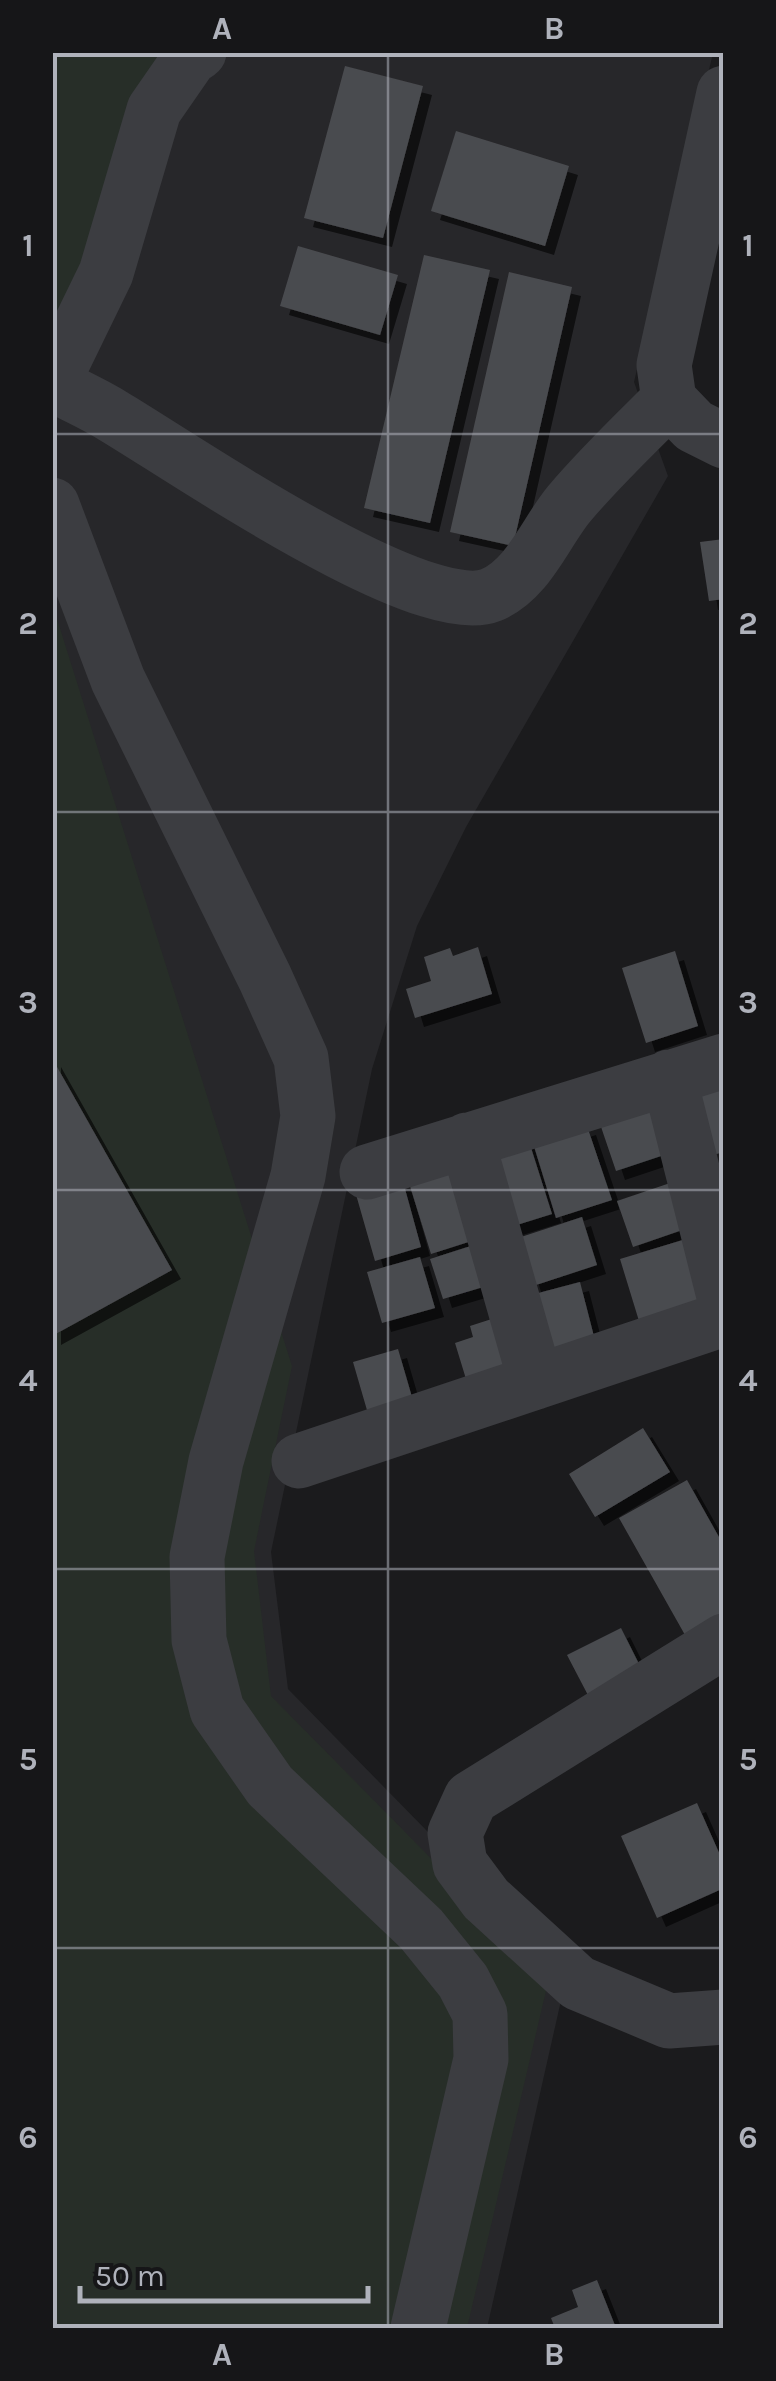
<svg xmlns="http://www.w3.org/2000/svg" width="776" height="2381" font-family="Karla,sans-serif">
<style>
.built{fill:#27272a}
.green{fill:#272e28}
.building{fill:#4a4b4f;filter:url(#shadow)}
.lines{fill:none;stroke-linecap:round;stroke-linejoin:round}
.minor{stroke:#3c3d41;stroke-width:55}
.grid{fill:none;stroke:#afb2bb;stroke-width:2.5;stroke-opacity:0.55}
.neatline{fill:none;stroke:#afb2bb;stroke-width:4}
.grid-label{font-size:32px;text-anchor:middle;font-weight:bold;fill:#afb2bb}
</style>
<defs>
<filter id="shadow"><feDropShadow dx="9" dy="9" stdDeviation="0" flood-color="#0009"/></filter>
</defs>
<rect width="100%" height="100%" fill="#1b1b1d"/>
<path class="built" d="M 52,53 L 713,53 L 634,382 L 668,476 L 466,827 L 417,926 L 372,1069 L 271,1552 L 288,1689 L 567,1974 L 487,2328 L 53,2328 Z"/>
<path class="green" d="M 52,53 L 187,53 L 52,373 Z
M 52,603 L 292,1366 L 254,1551 L 271,1696 L 549,1978 L 467,2328 L 53,2328 Z"/>
<path class="building" d="M 345,66 L 423,86 L 383,238 L 304,218 Z
M 456,131 L 569,166 L 545,246 L 431,211 Z
M 298,246 L 398,275 L 380,335 L 280,306 Z
M 424,255 L 490,270 L 430,523 L 364,508 Z
M 509,272 L 572,287 L 513,546 L 450,532 Z
M 724,539 L 724,599 L 709,601 L 700,542 Z
M 478,947 L 492,994 L 415,1018 L 406,989 L 431,981 L 424,957 L 450,948 L 453,956 Z
M 675,951 L 698,1026 L 646,1043 L 622,968 Z
M 52,1058 L 172,1270 L 52,1336 Z
M 724,1085 L 724,1152 L 713,1155 L 695,1094 Z
M 662,1097 L 679,1150 L 616,1171 L 598,1118 Z
M 587,1126 L 612,1200 L 556,1218 L 533,1143 Z
M 526,1132 L 552,1214 L 504,1229 L 478,1147 Z
M 459,1156 L 484,1237 L 431,1254 L 406,1173 Z
M 402,1178 L 421,1247 L 375,1261 L 355,1191 Z
M 676,1181 L 691,1227 L 633,1247 L 617,1201 Z
M 582,1217 L 597,1265 L 533,1286 L 518,1238 Z
M 686,1239 L 708,1315 L 643,1334 L 620,1259 Z
M 477,1244 L 490,1285 L 443,1299 L 430,1259 Z
M 420,1257 L 435,1308 L 382,1323 L 367,1272 Z
M 580,1282 L 598,1352 L 545,1366 L 527,1296 Z
M 501,1316 L 520,1377 L 470,1392 L 455,1343 L 473,1337 L 470,1326 Z
M 398,1349 L 414,1404 L 369,1417 L 353,1362 Z
M 643,1428 L 670,1472 L 595,1517 L 569,1474 Z
M 687,1480 L 724,1546 L 724,1614 L 685,1635 L 619,1518 Z
M 621,1628 L 643,1672 L 590,1699 L 567,1655 Z
M 697,1803 L 724,1864 L 724,1888 L 657,1918 L 621,1836 Z
M 597,2280 L 616,2328 L 555,2328 L 551,2318 L 578,2307 L 572,2290 Z"/>
<g class="lines">
<path class="minor" d="M 199,52 L 190,58 L 154,110 L 106,273 L 52,384 C 73,395 94,404 113,416 C 179,455 422,623 491,595 C 528,580 545,533 569,504 C 600,467 635,434 669,400
M 724,93 L 664,365 L 669,400 L 694,426 L 724,441
M 52,505 L 118,680 L 265,978 L 301,1058 L 308,1116 L 298,1176 L 216,1461 L 197,1557 L 199,1640 L 217,1710 L 270,1786 L 421,1929 L 463,1981 L 480,2014 L 481,2059 L 418,2328
M 669,1077 L 724,1296
M 467,1140 L 536,1382
M 367,1172 L 724,1061
M 299,1461 L 724,1319
M 724,1641 L 471,1798 L 455,1833 L 460,1864 L 486,1899 L 578,1983 L 669,2021 L 724,2017"/>
</g>
<path class="grid" d="M 388,52 L 388,2328M 52,434 L 724,434M 52,812 L 724,812M 52,1190 L 724,1190M 52,1569 L 724,1569M 52,1948 L 724,1948"/>
<rect width="776" height="2381" fill="none" stroke="#161618" stroke-width="110"/>
<path d="M80 2286v15h288v-15" fill="none" stroke="#afb2bb" stroke-width="5"/>
<text x="95" y="2286" font-size="30" fill="#afb2bb" stroke="#161618" stroke-width="8" paint-order="stroke">50 m</text>
<rect x="55" y="55" width="666" height="2271" class="neatline"/>
<g class="grid-label">
<text x="222" y="39">A</text>
<text x="554" y="39">B</text>
<text x="28" y="256">1</text>
<text x="748" y="256">1</text>
<text x="28" y="634">2</text>
<text x="748" y="634">2</text>
<text x="28" y="1013">3</text>
<text x="748" y="1013">3</text>
<text x="28" y="1391">4</text>
<text x="748" y="1391">4</text>
<text x="28" y="1770">5</text>
<text x="748" y="1770">5</text>
<text x="28" y="2148">6</text>
<text x="748" y="2148">6</text>
<text x="222" y="2365">A</text>
<text x="554" y="2365">B</text>
</g>
</svg>
